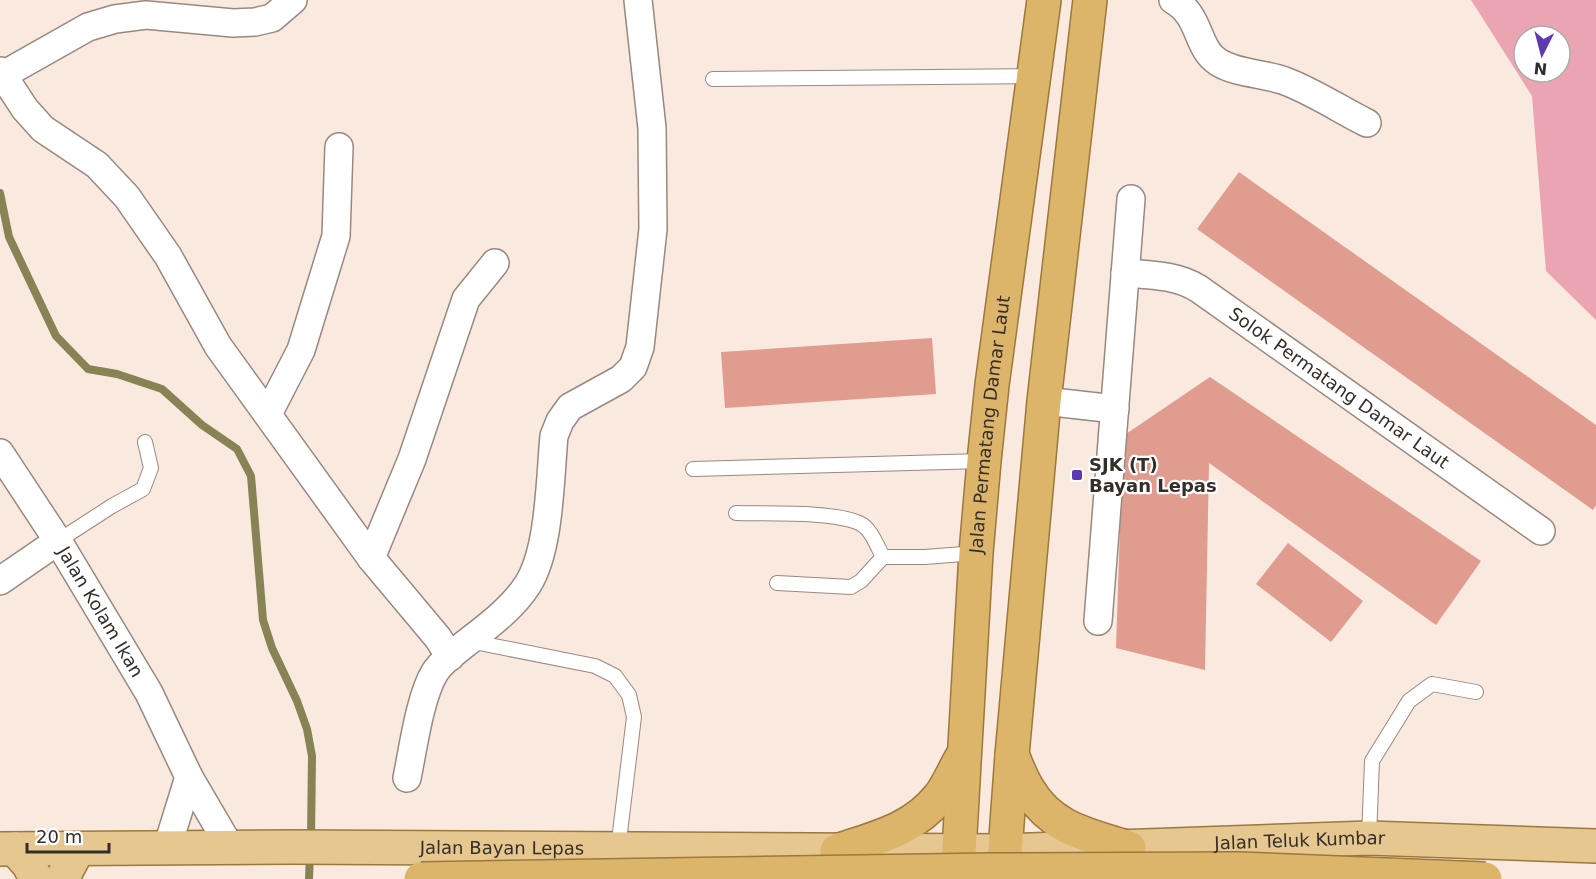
<svg xmlns="http://www.w3.org/2000/svg" width="1596" height="879" font-family="'DejaVu Sans',sans-serif">
<style>
.forest{fill:#eaa4b2;fill-rule:evenodd}
.lines{fill:none;stroke-linecap:round;stroke-linejoin:round}
.stream{stroke:#878355;stroke-width:8}
.building{fill:#e09c8f}
.service-casing{stroke:#988980;stroke-width:16}
.minor-casing{stroke:#988980;stroke-width:30}
.primary-casing{stroke:#9c793b;stroke-width:36}
.trunk-casing{stroke:#9c793b;stroke-width:36}
.service{stroke:#fff;stroke-width:14}
.minor{stroke:#fff;stroke-width:27}
.primary{stroke:#e5c78f;stroke-width:33}
.trunk{stroke:#dcb46a;stroke-width:33}
.trunk-bridge-casing{stroke:#9c793b;stroke-width:36;stroke-linecap:butt}
.trunk-bridge{stroke:#dcb46a;stroke-width:33}
.poi-dot{fill:#5d3ab2;stroke:#fff;stroke-width:2}
.labels{text-anchor:middle;stroke-width:4.5;stroke-linejoin:round;paint-order:stroke}
.street-label{font-size:18px;fill:#342e2a;stroke:#fff}
.poi-label{font-size:18px;font-weight:bold;fill:#342e2a;stroke:#fff;text-anchor:start}
</style>
<rect width="100%" height="100%" fill="#f9e9df"/>
<path class="forest" d="M 1471,0 L 1596,0 L 1596,320 L 1546,271 L 1532,96 ZM 1524,36 L 1560,36 L 1560,72 L 1524,72 Z"/>
<g class="lines">
<path class="stream" d="M 0,193 L 9,237 L 56,336 L 88,369 L 117,374 L 162,389 L 202,425 L 237,449 L 251,476 L 263,620 L 272,648 L 297,701 L 307,729 L 312,756 L 311,841
M 309,879 L 310,854"/>
</g>
<path class="building" d="M 1239,172 L 1596,425 L 1596,505 L 1593,510 L 1197,229 Z
M 932,338 L 936,394 L 725,408 L 721,352 Z
M 1210,377 L 1481,561 L 1436,625 L 1209,463 L 1205,670 L 1116,648 L 1123,436 Z
M 1288,543 L 1363,601 L 1331,642 L 1256,584 Z"/>
<g class="lines">
<defs>
<path id="service" d="M 713,79 L 1035,76
M 693,469 L 984,461
M 736,513 C 767,514 833,511 859,523 C 871,528 877,546 883,557
M 58,541 L 112,506 L 143,489 L 151,468 L 145,442
M 777,583 L 851,587 L 861,581 L 883,557 L 925,557 L 976,553
M 469,641 L 595,666 L 615,676 L 629,695 L 634,717 L 618,849
M 1369,838 L 1372,761 L 1409,701 L 1432,684 L 1476,692"/>
<g id="minor">
<path d="M 1173,0 C 1201,15 1196,48 1218,62 C 1237,74 1264,73 1285,81 C 1312,91 1341,110 1367,123"/>
<path d="M 0,71 L 25,109 L 43,129 L 97,165 L 127,197 L 168,256 L 218,346 L 371,558 L 438,638 L 450,657"/>
<path d="M 3,75 L 88,27 L 115,19 L 146,15 L 233,23 L 255,22 L 272,18 L 293,0"/>
<path id="s1" d="M 1125,273 C 1151,275 1177,275 1199,289 L 1541,531"/>
<path d="M 1044,401 L 1115,409"/>
<path d="M 268,414 L 301,350 L 336,236 L 339,147"/>
<path id="s2" d="M 0,453 L 58,541 L 149,693 L 189,777 L 230,847"/>
<path d="M 371,558 L 412,459 L 466,299 L 495,263"/>
<path d="M 0,581 L 58,541"/>
<path d="M 1098,621 L 1131,199"/>
<path d="M 407,778 C 413,749 420,696 435,672 C 442,661 455,652 465,644 C 487,627 513,608 528,584 C 550,549 550,478 554,436 L 560,421 L 570,407 L 621,379 L 633,367 L 640,347 L 653,229 L 652,128 L 638,0"/>
<path d="M 167,848 L 189,777"/>
</g>
<g id="primary">
<path id="s3" d="M 0,849 L 292,847 L 1005,851 L 1369,838 L 1596,846"/>
<path d="M 15,849 L 29,865 L 36,879"/>
<path d="M 62,879 L 78,849"/>
</g>
<g id="trunk">
<path d="M 1012,755 C 1017,766 1021,778 1028,789 C 1051,829 1089,835 1129,848"/>
<path d="M 837,851 C 875,838 913,830 939,797 C 948,786 954,770 962,757"/>
<path id="s4" d="M 963,879 L 959,851 L 976,553 L 984,461 L 992,385 L 1044,0"/>
<path d="M 998,879 L 1005,851 L 1012,755 L 1044,401 L 1090,0"/>
</g>
</defs>
<use href="#service" class="service-casing"/>
<use href="#minor" class="minor-casing"/>
<use href="#primary" class="primary-casing"/>
<use href="#trunk" class="trunk-casing"/>
<use href="#service" class="service"/>
<use href="#minor" class="minor"/>
<use href="#primary" class="primary"/>
<use href="#trunk" class="trunk"/>
<defs>
<path id="trunk-bridge" d="M 421,879 L 991,870 L 1239,869 L 1485,879"/>
</defs>
<use href="#trunk-bridge" class="trunk-bridge-casing"/>
<use href="#trunk-bridge" class="trunk-bridge"/>
</g>
<rect class="poi-dot" x="1071" y="469" width="12" height="12" rx="3"/>
<g class="labels">
<g class="street-label">
<text dy="6" stroke="none"><textPath href="#s1" startOffset="248">Solok Permatang Damar Laut</textPath></text>
<text dy="6" stroke="none"><textPath href="#s4" startOffset="456">Jalan Permatang Damar Laut</textPath></text>
<text dy="6" stroke="none"><textPath href="#s2" startOffset="188">Jalan Kolam Ikan</textPath></text>
<text dy="6" stroke="none"><textPath href="#s3" startOffset="1300">Jalan Teluk Kumbar</textPath></text>
<text dy="6" stroke="none"><textPath href="#s3" startOffset="502">Jalan Bayan Lepas</textPath></text>
</g>
<g class="poi-label">
<text x="1089" y="471">SJK (T)<tspan x="1089" dy="21">Bayan Lepas</tspan></text>
</g>
</g>
<g transform="translate(1542 54) rotate(186)"><circle r="28" fill="#ffffff" stroke="#aeabaa" stroke-width="1.5"/>
<path d="M0-4.5L10 22L0 15L-10 22Z" fill="#5d3ab2"/>
<text y="-9" font-size="16" font-weight="bold" text-anchor="middle" fill="#342e2a">N</text>
</g>
<path d="M27 843v9h82v-9" fill="none" stroke="#342e2a" stroke-width="3"/>
<text x="36" y="843" font-size="18" fill="#342e2a" stroke="#ffffff" stroke-width="4.5" paint-order="stroke">20 m</text>
</svg>
